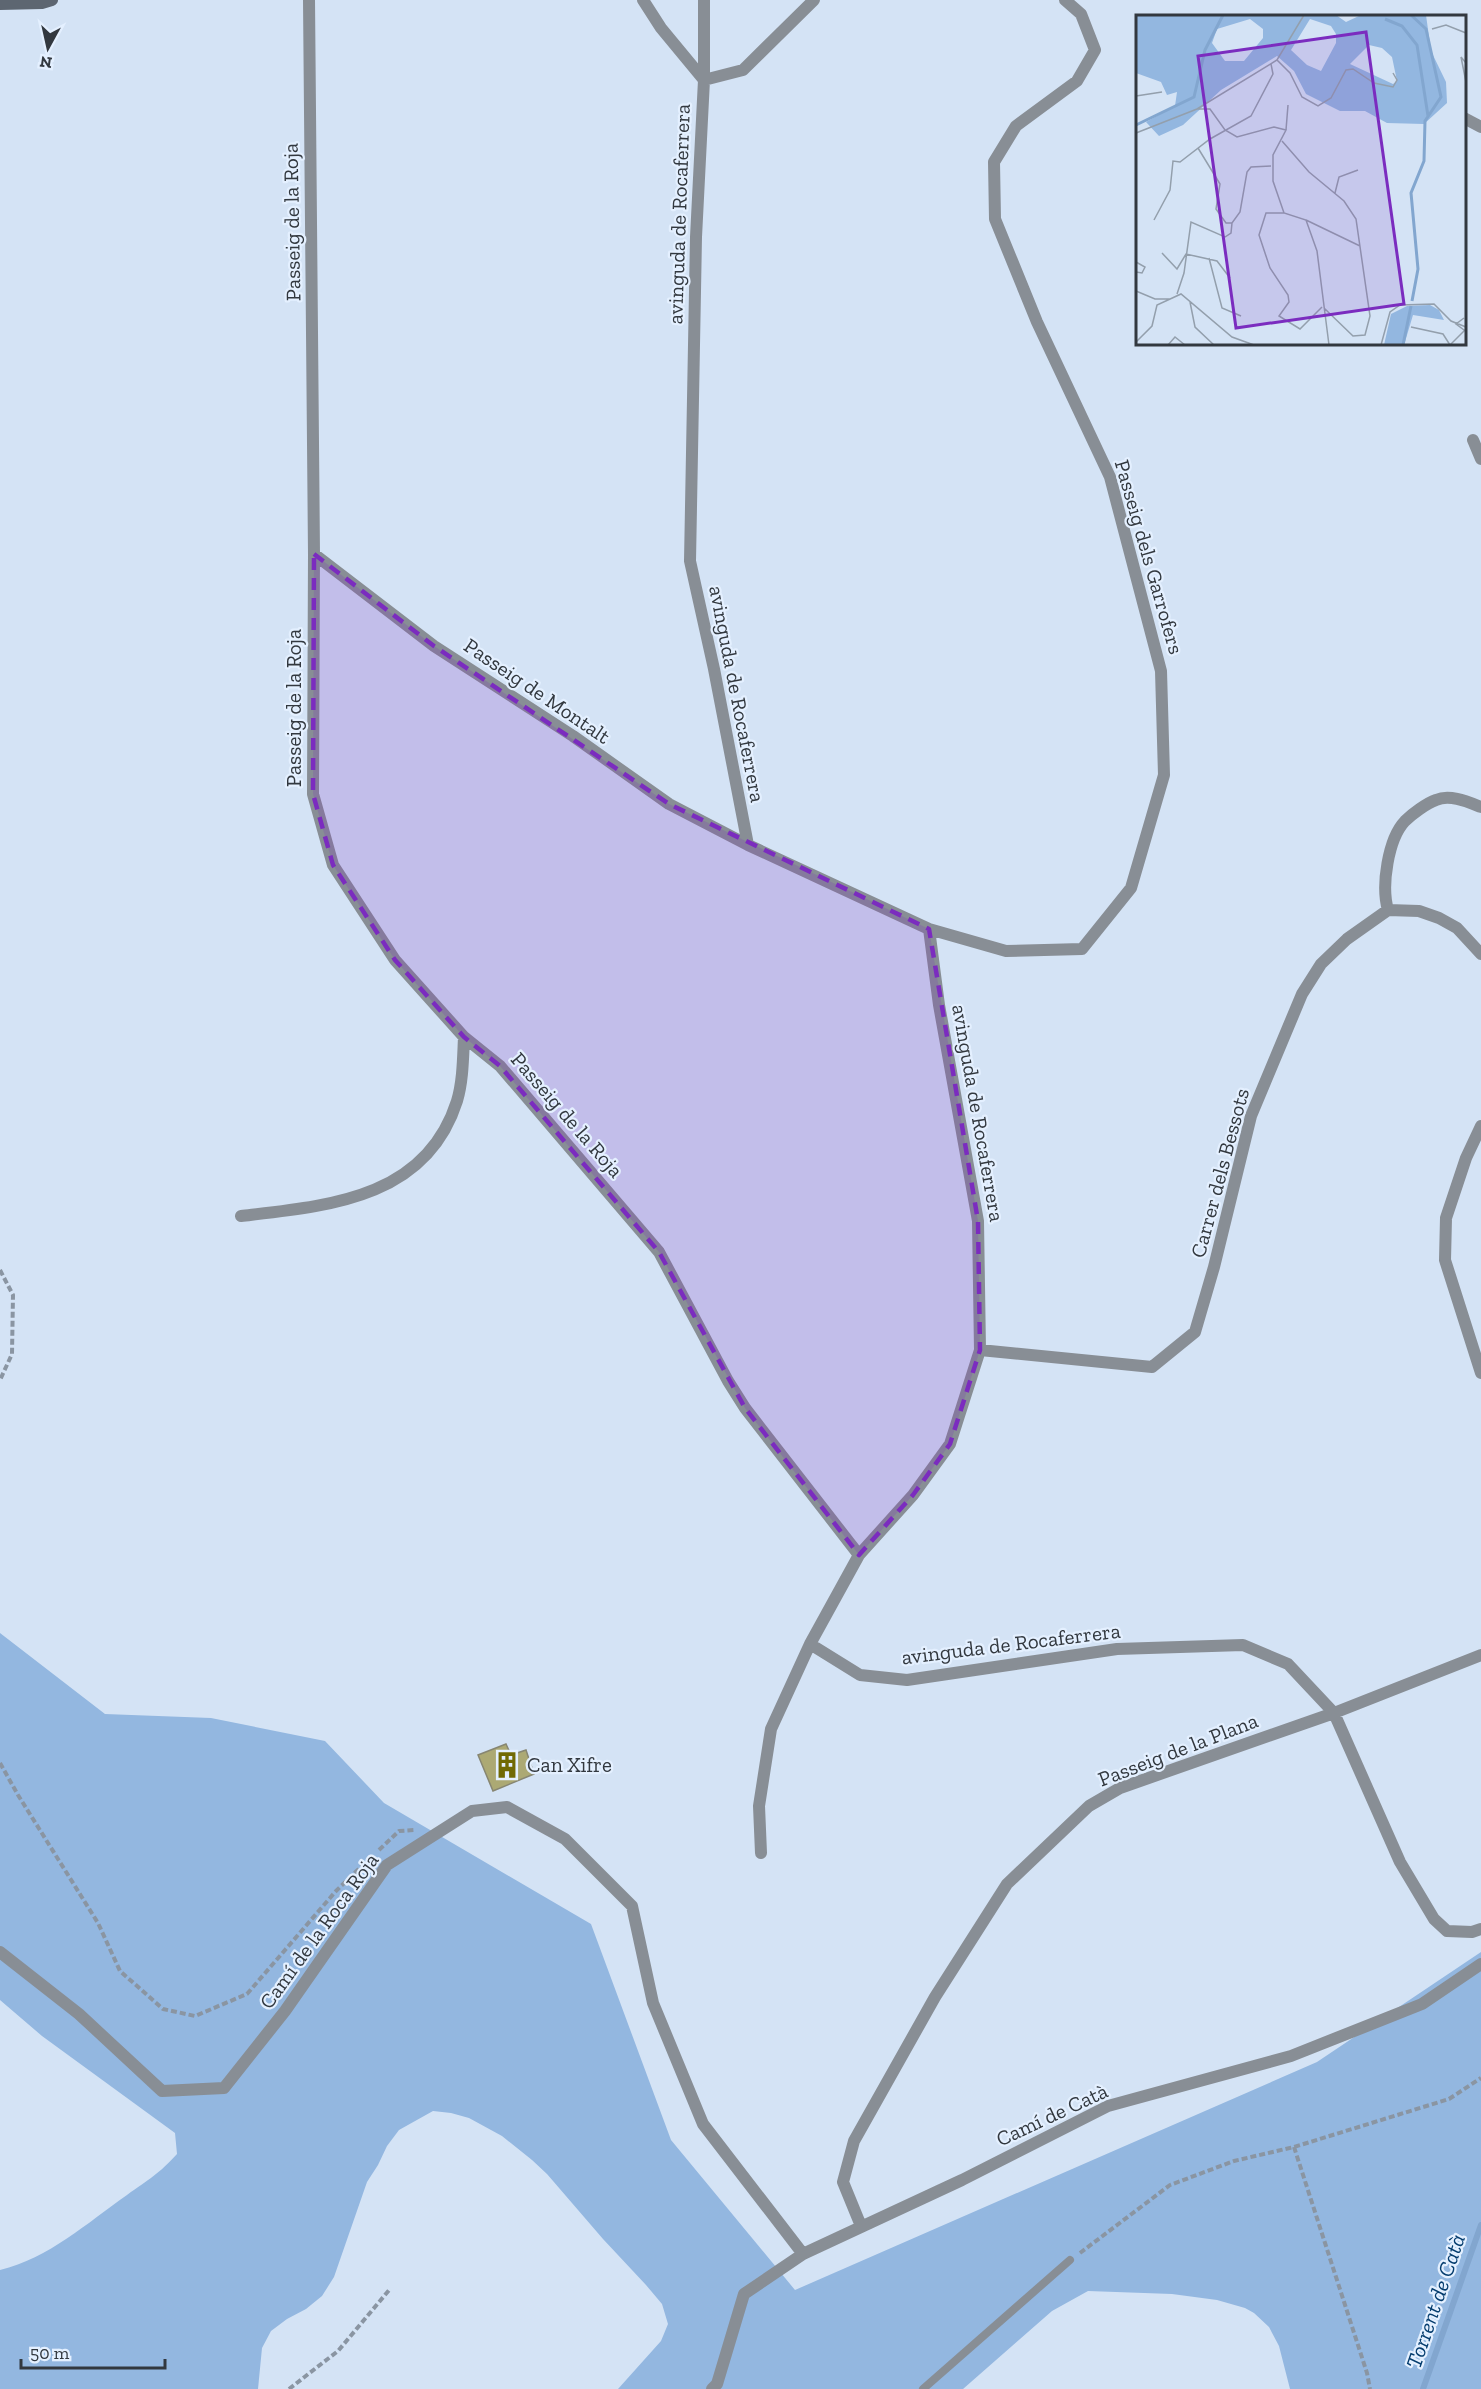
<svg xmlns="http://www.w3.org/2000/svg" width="1481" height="2389" font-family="'Zilla Slab',serif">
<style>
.forest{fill:#93b7e0}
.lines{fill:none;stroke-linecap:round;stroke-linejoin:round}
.stream{stroke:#82a6cf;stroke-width:6}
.building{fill:#aca974;stroke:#878672;stroke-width:1.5}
.path{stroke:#8a95a2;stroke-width:4;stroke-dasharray:6 3;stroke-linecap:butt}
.lane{stroke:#888e95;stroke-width:8}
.street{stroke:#888e95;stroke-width:12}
.secondary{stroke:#5d6671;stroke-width:12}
.marked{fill:#7b2cbf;fill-opacity:0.2;stroke:#7b2cbf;stroke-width:4.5;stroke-dasharray:12 8;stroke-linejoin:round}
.labels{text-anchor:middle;stroke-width:4.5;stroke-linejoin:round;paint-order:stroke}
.street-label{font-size:21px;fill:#32383f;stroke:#e4f0ff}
.poi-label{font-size:21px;fill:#32383f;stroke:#e4f0ff;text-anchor:start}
.water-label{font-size:22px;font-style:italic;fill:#043c6e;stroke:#e4f0ff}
.inset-river{fill:none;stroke:#82a6cf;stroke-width:3}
.inset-road{fill:none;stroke:#939fac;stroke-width:1.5}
.view{fill:#7b2cbf;fill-opacity:0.15;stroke:#7b2cbf;stroke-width:3}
.inset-edge{fill:none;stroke:#32383f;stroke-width:3}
</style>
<rect width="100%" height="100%" fill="#d4e3f5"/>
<path class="forest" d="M 0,1633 L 105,1714 L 211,1718 L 325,1741 L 384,1803 L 591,1924 L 671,2140 L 795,2290 L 1317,2062 L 1481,1952 L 1481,2389 L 1290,2389 L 1279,2346 L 1269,2327 L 1254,2313 L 1245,2308 L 1217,2300 L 1172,2294 L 1088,2291 L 1052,2311 L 963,2389 L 618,2389 L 661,2341 L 668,2324 L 662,2304 L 646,2285 L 603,2239 L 547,2174 L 532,2160 L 502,2136 L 469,2118 L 451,2113 L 433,2111 L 399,2130 L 387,2146 L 378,2165 L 367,2182 L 334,2277 L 322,2296 L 306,2309 L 287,2319 L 271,2331 L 262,2348 L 258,2389 L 0,2389 L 0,2270 C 49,2258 87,2223 127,2195 C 149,2179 159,2174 177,2154 L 175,2133 L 42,2036 L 0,2000 Z"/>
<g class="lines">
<path class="stream" d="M 1423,2389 L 1481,2225"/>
</g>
<path class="building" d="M 506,1744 L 511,1755 L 526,1750 L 534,1774 L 493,1791 L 478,1755 Z"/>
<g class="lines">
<path class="path" d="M 0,1270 L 13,1295 L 12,1354 L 0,1380
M 0,1763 L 18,1795 L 98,1923 L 120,1971 L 163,2009 L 195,2016 L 247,1994 L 336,1891 L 373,1855
M 379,1850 L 399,1831 L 414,1830
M 1294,2147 L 1367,2373 L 1370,2389
M 1080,2253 L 1170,2185 L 1234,2161 L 1294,2147 L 1449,2099 L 1481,2078
M 289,2389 L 338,2351 L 390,2289"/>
<path class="lane" d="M 923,2389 L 1070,2260"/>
<path class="street" d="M 309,0 L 314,554 L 313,794 L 333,865 L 395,960 L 464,1037 L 500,1066 L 659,1252 L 728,1381 L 745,1408 L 859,1555
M 643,0 L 661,28 L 704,80
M 704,0 L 704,80 L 696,237 L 690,561 L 714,669 L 748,845 L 929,929 L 939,1005 L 978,1221 L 980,1350 L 950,1444 L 913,1495 L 859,1555 L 810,1644 L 860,1675 L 907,1680 L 1117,1649 L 1243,1645 L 1288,1664 L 1334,1713 L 1400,1862 L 1434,1919 L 1447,1931 L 1472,1932 L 1481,1929
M 704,80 L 743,70 L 814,0
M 1464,118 L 1481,127
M 1473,440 L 1481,459
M 314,554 L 434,646 L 573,736 L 669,804 L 748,845
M 1388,910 C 1381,886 1388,839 1405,821 C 1412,814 1427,803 1436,800 C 1450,794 1468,802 1481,807
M 929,929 L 1006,951 L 1082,949 L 1131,888 L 1164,775 L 1161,671 L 1110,477 L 1037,322 L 995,219 L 994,162 L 1016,126 L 1077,81 L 1095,50 L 1081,14 L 1065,0
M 1481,1126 L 1466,1158 L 1446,1218 L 1445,1260 L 1481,1373
M 241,1216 C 328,1206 426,1199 457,1101 C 463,1081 463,1058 464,1037
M 980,1350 L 1152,1367 L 1195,1332 L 1214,1267 L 1251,1116 L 1302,994 L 1321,964 L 1347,939 L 1388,910 L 1419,911 L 1439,918 L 1457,928 L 1481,954
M 761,1853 L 759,1806 L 771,1729 L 810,1644
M 0,1952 L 79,2014 L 162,2091 L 224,2088 L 285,2011 L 387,1865 L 472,1811 L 507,1807 L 565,1839 L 632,1906 L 653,2003 L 703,2124 L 803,2254
M 861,2226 L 843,2182 L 854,2141 L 935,1997 L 1007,1884 L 1089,1806 L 1120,1788 L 1334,1713 L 1481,1655
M 712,2389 L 717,2384 L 744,2294 L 803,2254 L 962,2180 L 1108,2106 L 1291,2056 L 1422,2004 L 1481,1964"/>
<path class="secondary" d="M 0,4 L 42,3 L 52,0"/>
</g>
<path class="marked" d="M 314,554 L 434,646 L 669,804 L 929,929 L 978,1221 L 980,1350 L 950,1444 L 913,1495 L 859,1555 L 745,1408 L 659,1252 L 500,1066 L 464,1037 L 395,960 L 333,865 L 313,794 Z"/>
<defs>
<symbol id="building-bare" viewBox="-9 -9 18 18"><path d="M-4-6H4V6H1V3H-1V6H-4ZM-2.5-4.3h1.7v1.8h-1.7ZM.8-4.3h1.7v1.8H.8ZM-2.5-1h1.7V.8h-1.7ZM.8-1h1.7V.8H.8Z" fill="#716a04" stroke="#e4f0ff" stroke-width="2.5" paint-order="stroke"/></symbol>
</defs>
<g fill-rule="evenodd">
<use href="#building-bare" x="488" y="1746" width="38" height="38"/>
</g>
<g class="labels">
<g class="street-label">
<text transform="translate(679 214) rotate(-88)" y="7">avinguda de Rocaferrera</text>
<text transform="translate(292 222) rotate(-91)" y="7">Passeig de la Roja</text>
<text transform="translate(1149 557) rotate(74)" y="7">Passeig dels Garrofers</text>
<text transform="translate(537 691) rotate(34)" y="7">Passeig de Montalt</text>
<text transform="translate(737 694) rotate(79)" y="7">avinguda de Rocaferrera</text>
<text transform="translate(294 708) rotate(-90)" y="7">Passeig de la Roja</text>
<text transform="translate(978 1113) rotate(80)" y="7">avinguda de Rocaferrera</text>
<text transform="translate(567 1115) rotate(49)" y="7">Passeig de la Roja</text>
<text transform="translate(1220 1173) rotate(-75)" y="7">Carrer dels Bessots</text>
<text transform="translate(1011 1644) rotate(-7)" y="7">avinguda de Rocaferrera</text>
<text transform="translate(1178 1750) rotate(-21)" y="7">Passeig de la Plana</text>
<text transform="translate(319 1931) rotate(-54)" y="7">Camí de la Roca Roja</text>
<text transform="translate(1052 2115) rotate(-25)" y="7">Camí de Catà</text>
</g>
<g class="poi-label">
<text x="527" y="1772">Can Xifre</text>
</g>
<g class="water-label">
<text transform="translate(1435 2301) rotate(-71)" y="8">Torrent de Catà</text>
</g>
</g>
<g transform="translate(1136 15)">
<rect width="330" height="330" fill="#d4e3f5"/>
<path d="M 0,0 L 200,0 L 210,7 L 225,0 L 290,0 L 295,36 L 310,67 L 311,88 L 288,109 L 251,108 L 229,96 L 204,96 L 170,79 L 158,56 L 141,41 L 85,75 L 47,110 L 23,121 L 10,107 L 39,91 L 41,77 L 31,80 L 25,67 L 0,58 ZM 114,4 L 127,14 L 127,23 L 108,46 L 89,46 L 76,28 L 81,14 ZM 174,4 L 195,11 L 200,19 L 200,28 L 185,56 L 171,50 L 155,35 ZM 233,30 L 246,33 L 256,42 L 261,66 L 257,69 L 214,49 ZM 294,290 L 303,295 L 308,305 L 277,300 L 268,330 L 248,330 L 255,299 L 271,291 Z" fill="#93b7e0" fill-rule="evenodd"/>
<path class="inset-river" d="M 275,0 L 290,14 L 305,82 L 289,106 L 288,146 L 275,178 L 282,254 L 276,286M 249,4 L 266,11 L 281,30 L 292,101M 0,110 L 58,82 L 69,35 L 87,0M 267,330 L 275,291"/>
<path class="inset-road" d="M 296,14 L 310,10 L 330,18M 141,45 L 154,58 L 166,82 L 182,91 L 195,83 L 210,55 L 217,54 L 238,68 L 257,72 L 261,65 L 257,58M 330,48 L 325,42 L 330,67M 0,81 L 26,77M 61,94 L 74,94 L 89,115 L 101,122 L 138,112 L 150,115 L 137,140 L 137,166 L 148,198 L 170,205 L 181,236 L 193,330M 150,115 L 152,90M 0,118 L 61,94 L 141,45 L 168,0M 146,126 L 173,157 L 208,186 L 220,204 L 234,301 L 229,320 L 217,321 L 188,293M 62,133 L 84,169 L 80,194 L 90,208 L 96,208 L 104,197 L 111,157 L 115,152 L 135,151M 199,178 L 203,162 L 222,155M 148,198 L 130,198 L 123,220 L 134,253 L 152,280 L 153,287 L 143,301 L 164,314 L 186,292M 18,205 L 34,175 L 37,146 L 44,147 L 74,124 L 115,101 L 137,59 L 135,49M 170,205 L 224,231M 26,238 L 41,254 L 50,239 L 81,246 L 94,263M 73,243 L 86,293 L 105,301M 0,247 L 9,252 L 6,258 L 0,257M 0,276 L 19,284 L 35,284M 41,279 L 48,258 L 55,207 L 89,222 L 95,218 L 96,208M 330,285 L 330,308M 54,287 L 59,312 L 78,330M 275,312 L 307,319 L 314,330M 328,315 L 320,309 L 328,303M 0,327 L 16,311 L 21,290 L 45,279 L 96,322 L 118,330M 32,330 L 39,322 L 49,330M 245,330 L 254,297 L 264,290 L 298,289 L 315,306 L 330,312M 269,330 L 294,330M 314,330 L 330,314"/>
<path class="view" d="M 230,17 L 268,289 L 100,313 L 62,41 Z"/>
<rect width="330" height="330" class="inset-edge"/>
</g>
<g transform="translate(48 48) rotate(188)" stroke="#e4f0ff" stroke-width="4.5" paint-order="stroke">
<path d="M0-4.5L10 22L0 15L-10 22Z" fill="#32383f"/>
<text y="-9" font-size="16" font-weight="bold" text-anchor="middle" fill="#32383f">N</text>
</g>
<path d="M21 2359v9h144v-9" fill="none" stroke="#32383f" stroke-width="3"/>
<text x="30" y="2359" font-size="18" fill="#32383f" stroke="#e4f0ff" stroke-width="4.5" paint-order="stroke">50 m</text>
</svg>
